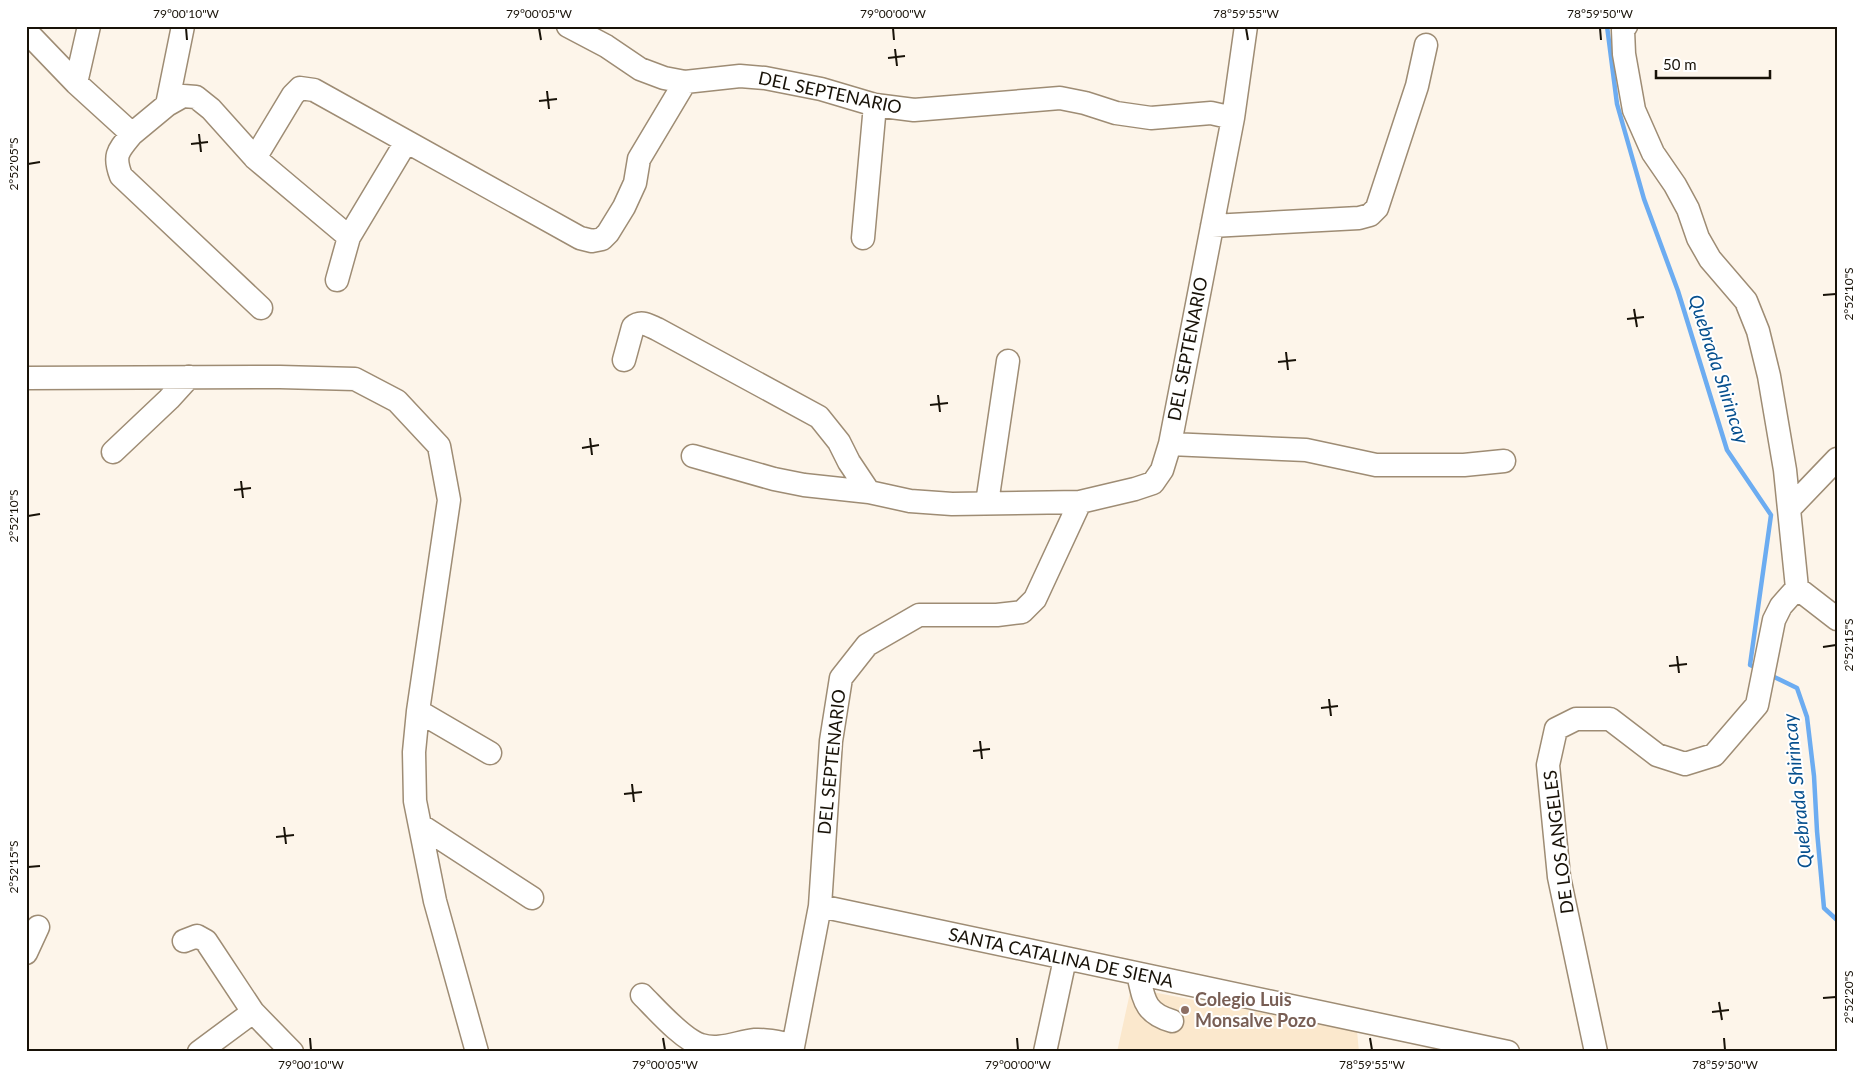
<svg xmlns="http://www.w3.org/2000/svg" width="1863" height="1078" font-family="Lato,sans-serif">
<style>
.built{fill:#fbe8cd}
.lines{fill:none;stroke-linecap:round;stroke-linejoin:round}
.stream{stroke:#6cacf1;stroke-width:4.5}
.minor-casing{stroke:#9e8c74;stroke-width:25}
.minor{stroke:#fff;stroke-width:22}
.ticks{fill:none;stroke:#181208;stroke-width:2}
.education-dot{fill:#8d6e63;stroke:#fff;stroke-width:2}
.labels{text-anchor:middle;stroke-width:4;stroke-linejoin:round;paint-order:stroke}
.street-label{font-size:18px;fill:#181208;stroke:#fff}
.education-label{font-size:18px;font-weight:bold;fill:#785e54;stroke:#fff;text-anchor:start}
.water-label{font-size:19px;font-style:italic;fill:#07508e;stroke:#fff}
.neatline{fill:none;stroke:#181208;stroke-width:2}
.ticks-label{font-size:12px;text-anchor:middle;fill:#181208}
</style>
<rect width="100%" height="100%" fill="#fdf5ea"/>
<path class="built" d="M 1131,988 L 1357,1031 L 1359,1052 L 1117,1052 Z"/>
<g class="lines">
<path class="stream" d="M 1607,26 L 1617,104 L 1644,199 L 1678,291 L 1727,450 L 1771,515 L 1750,665 L 1757,668
M 1770,675 L 1797,688 L 1807,717 L 1814,776 L 1817,831 L 1824,908 L 1837,920"/>
<defs>
<path id="minor" d="M 568,26 L 606,46 L 640,69 L 664,78 L 685,82 L 740,76 L 765,78 L 821,89 L 875,105 L 914,110 L 1060,98 L 1085,103 L 1116,113 L 1151,118 L 1211,113 L 1233,118 L 1170,444 L 1162,470 L 1153,483 L 1135,489 L 1080,502 L 1035,599 L 1022,612 L 997,615 L 919,615 L 867,645 L 841,678 L 831,741 L 820,906 L 792,1052
M 1626,26 L 1623,30 L 1624,54 L 1634,110 L 1653,153 L 1675,185 L 1688,209 L 1698,238 L 1710,259 L 1746,301 L 1758,331 L 1769,376 L 1785,470 L 1797,588
M 26,31 L 76,83 L 132,134 C 118,151 113,155 121,176 L 261,308
M 76,83 L 89,26
M 167,105 L 183,26
M 1233,118 L 1246,26
M 132,134 L 167,105 L 183,96 L 196,97 L 211,109 L 255,158 L 349,237 L 337,280
M 255,158 L 293,95 L 300,88 L 314,90 L 580,238 L 592,241 L 602,239 L 608,233 L 624,207 L 635,183 L 639,159 L 685,82
M 1212,226 L 1359,218 L 1370,215 L 1377,208 L 1417,86 L 1426,45
M 349,237 L 406,142
M 863,238 L 875,105
M 624,360 L 633,327 C 641,320 648,325 657,329 L 819,417 L 839,442 L 849,462 L 869,492 L 910,501 L 952,504 L 1080,502
M 26,378 L 280,377 L 355,379 L 397,401 L 439,446 L 449,500 L 418,711 L 414,752 L 415,801 L 435,901 L 477,1052
M 1170,444 L 1306,450 L 1376,465 L 1464,465 L 1504,461
M 113,452 L 169,399 L 189,377
M 693,456 L 774,479 L 804,485 L 869,492
M 987,503 L 1008,361
M 1790,508 L 1837,459
M 1797,588 L 1837,619
M 418,711 L 490,753
M 420,825 L 532,898
M 820,906 L 1508,1052
M 184,941 L 197,936 L 206,941 L 253,1012 L 292,1052
M 26,953 L 38,927
M 1138,974 C 1144,999 1144,1013 1172,1021
M 642,995 C 656,1009 683,1040 701,1045 C 719,1051 737,1042 755,1040 C 767,1039 781,1043 793,1045
M 199,1052 L 253,1012
M 1045,1052 L 1065,959
M 1596,1052 L 1559,877 L 1548,765 L 1556,729 L 1576,719 L 1610,719 L 1657,755 L 1685,764 L 1714,755 L 1757,705 L 1774,620 L 1781,606 L 1797,588"/>
</defs>
<use href="#minor" class="minor-casing"/>
<use href="#minor" class="minor"/>
</g>
<path class="ticks" d="M 186,28 L 187,40M 539,28 L 541,40M 893,28 L 894,40M 1246,28 L 1248,40M 1600,28 L 1601,40M 895,49 L 897,66M 888,58 L 905,56M 547,91 L 549,109M 539,101 L 557,99M 199,134 L 201,152M 191,144 L 208,142M 28,164 L 40,162M 1823,295 L 1836,294M 1634,309 L 1637,327M 1627,319 L 1644,317M 1286,352 L 1288,370M 1278,362 L 1296,360M 938,395 L 940,412M 930,405 L 948,403M 590,438 L 592,455M 582,448 L 599,445M 241,481 L 243,498M 234,490 L 251,488M 28,516 L 40,514M 1823,647 L 1836,645M 1677,656 L 1679,673M 1669,666 L 1687,664M 1329,699 L 1331,716M 1321,708 L 1338,706M 980,741 L 982,759M 973,751 L 990,749M 632,784 L 634,802M 624,794 L 642,792M 284,827 L 286,844M 276,837 L 294,835M 28,867 L 40,866M 1823,998 L 1836,997M 1719,1002 L 1722,1020M 1712,1012 L 1729,1010M 310,1038 L 311,1050M 663,1038 L 665,1050M 1017,1038 L 1018,1050M 1370,1038 L 1372,1050M 1724,1038 L 1725,1050"/>
<circle class="education-dot" cx="1185" cy="1010" r="5"/>
<g class="labels">
<g class="street-label">
<text transform="translate(830 93) rotate(12)" y="6">DEL SEPTENARIO</text>
<text transform="translate(1188 349) rotate(-79)" y="6">DEL SEPTENARIO</text>
<text transform="translate(832 762) rotate(-84)" y="6">DEL SEPTENARIO</text>
<text transform="translate(1559 842) rotate(-97)" y="6">DE LOS ANGELES</text>
<text transform="translate(1061 958) rotate(12)" y="6">SANTA CATALINA DE SIENA</text>
</g>
<g class="education-label">
<text x="1195" y="1006">Colegio Luis<tspan x="1195" dy="21">Monsalve Pozo</tspan></text>
</g>
<g class="water-label">
<text transform="translate(1719 369) rotate(72)" y="7">Quebrada Shirincay</text>
<text transform="translate(1797 791) rotate(-96)" y="7">Quebrada Shirincay</text>
</g>
</g>
<rect width="1863" height="1078" fill="none" stroke="#ffffff" stroke-width="55"/>
<path d="M1656 70v8h114v-8" fill="none" stroke="#181208" stroke-width="2.5"/>
<text x="1663" y="70" font-size="15" fill="#181208" stroke="#ffffff" stroke-width="4" paint-order="stroke">50 m</text>
<rect x="28" y="28" width="1808" height="1022" class="neatline"/>
<g class="ticks-label">
<text x="186" y="18">79°00'10"W</text>
<text x="539" y="18">79°00'05"W</text>
<text x="893" y="18">79°00'00"W</text>
<text x="1246" y="18">78°59'55"W</text>
<text x="1600" y="18">78°59'50"W</text>
<text transform="translate(14 164) rotate(-90)" y="4">2°52'05"S</text>
<text transform="translate(1849 294) rotate(-90)" y="4">2°52'10"S</text>
<text transform="translate(14 516) rotate(-90)" y="4">2°52'10"S</text>
<text transform="translate(1849 645) rotate(-90)" y="4">2°52'15"S</text>
<text transform="translate(14 867) rotate(-90)" y="4">2°52'15"S</text>
<text transform="translate(1849 997) rotate(-90)" y="4">2°52'20"S</text>
<text x="311" y="1069">79°00'10"W</text>
<text x="665" y="1069">79°00'05"W</text>
<text x="1018" y="1069">79°00'00"W</text>
<text x="1372" y="1069">78°59'55"W</text>
<text x="1725" y="1069">78°59'50"W</text>
</g>
</svg>
